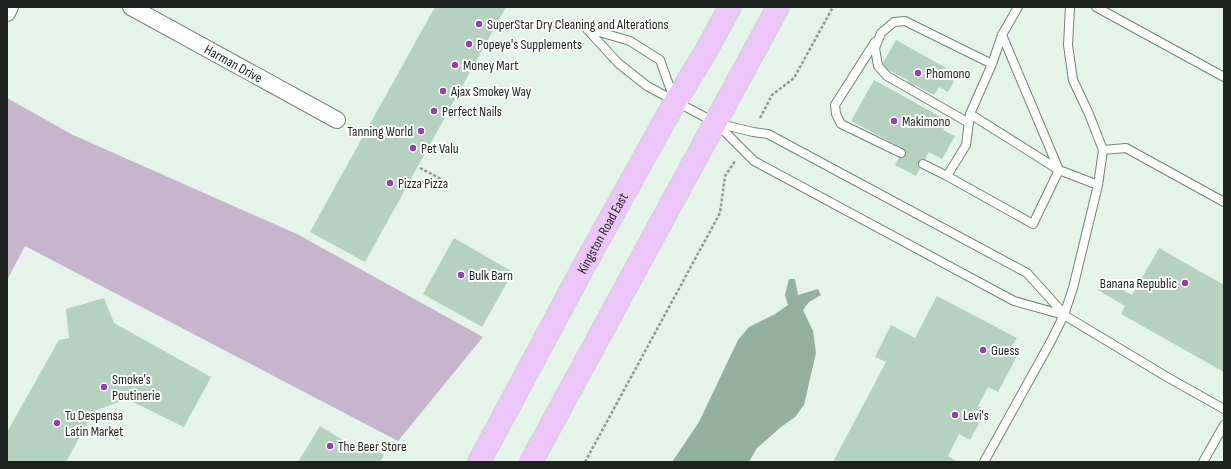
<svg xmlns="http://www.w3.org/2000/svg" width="1231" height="469" font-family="'Sofia Sans Condensed',sans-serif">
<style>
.green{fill:#c6b5cc}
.water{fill:#94b19e}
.building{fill:#b4d2bf}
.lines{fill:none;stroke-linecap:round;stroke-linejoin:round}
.lane-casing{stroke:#748379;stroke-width:10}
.street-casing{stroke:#748379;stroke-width:18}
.primary-casing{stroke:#d2d3d2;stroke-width:24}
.path{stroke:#8e9991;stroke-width:2.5;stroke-dasharray:3 2;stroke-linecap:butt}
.lane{stroke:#fff;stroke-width:8}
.street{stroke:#fff;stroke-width:16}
.primary{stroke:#ecc5f9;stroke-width:22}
.poi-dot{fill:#9440ae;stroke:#fff;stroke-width:1.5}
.labels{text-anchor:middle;stroke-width:4;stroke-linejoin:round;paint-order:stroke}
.poi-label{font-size:14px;fill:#1d231f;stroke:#fff;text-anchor:start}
.street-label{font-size:14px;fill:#1d231f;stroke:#fff}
</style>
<rect width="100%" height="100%" fill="#e4f4e9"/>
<path class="green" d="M 7,98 L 73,135 L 297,234 L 483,337 L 398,441 L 25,246 L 7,280 Z"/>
<path class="water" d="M 789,279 L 795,279 L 798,295 L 818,289 L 821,295 L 809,302 L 803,310 L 813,331 L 816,353 L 804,405 L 795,417 L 781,427 L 757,448 L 749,462 L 672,462 L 699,422 L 738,340 L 749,327 L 775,314 L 788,305 L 785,295 Z"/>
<path class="building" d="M 435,7 L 506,7 L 365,262 L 310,232 Z
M 896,40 L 948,69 L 945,75 L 954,81 L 948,92 L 939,87 L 934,95 L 915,85 L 913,88 L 906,84 L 908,80 L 881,66 Z
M 874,80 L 948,121 L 943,130 L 955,136 L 942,159 L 929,152 L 916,176 L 895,165 L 904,149 L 851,121 Z
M 454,238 L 513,272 L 482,327 L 423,294 Z
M 1159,248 L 1224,285 L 1224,372 L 1121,314 L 1125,306 L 1098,290 L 1104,279 L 1132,295 Z
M 937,296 L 1017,338 L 1011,348 L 1019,352 L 998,392 L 988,387 L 978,406 L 986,410 L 970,440 L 959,434 L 948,456 L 958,462 L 833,462 L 886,362 L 875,357 L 891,325 L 915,338 Z
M 104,298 L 114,323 L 211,377 L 184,427 L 127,399 L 94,411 L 66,462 L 7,462 L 7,432 L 59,340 L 69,338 L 66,309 Z
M 320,426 L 359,450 L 363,442 L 384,455 L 380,462 L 298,462 Z"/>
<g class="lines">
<defs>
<path id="lane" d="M 1018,7 L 1002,35 L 992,64 L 970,114 L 1059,170 L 1098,185
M 1096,7 L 1224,77
M 586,28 L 618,63 L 647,86 L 716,123 L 753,132 L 768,134 L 1027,273 L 1064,314
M 586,28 L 630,41 L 660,60 L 674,99
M 875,42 L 835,105 L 836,114 L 841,124 L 901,153
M 970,114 L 966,145 L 947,176 L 1033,224 L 1059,170 L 1002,35
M 716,123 L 754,161 L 1014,301 L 1064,315 L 1167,377 L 1224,409
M 969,123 L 887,76 L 878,66 L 875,48 L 881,33 L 894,22 L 905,21 L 992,64
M 1103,150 L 1126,148 L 1224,202
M 923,164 L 947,176
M 984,462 L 1051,341 L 1064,315 L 1073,288 L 1098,185 L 1103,150 L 1089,114 L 1073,80 L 1068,45 L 1070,7
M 1203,462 L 1224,425"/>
<g id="street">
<path id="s1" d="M 131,7 L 337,120"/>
<path d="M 7,13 L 10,7"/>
</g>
<g id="primary">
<path id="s2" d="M 479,462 L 585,264 L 675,102 L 706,51 L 730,7"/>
<path d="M 531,462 L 778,7"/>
</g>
</defs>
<use href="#lane" class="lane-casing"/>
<use href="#street" class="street-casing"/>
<use href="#primary" class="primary-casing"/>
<path class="path" d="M 760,118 L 772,95 L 794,78 L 833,7
M 420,168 L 443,180
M 585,462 L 720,213 L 725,176 L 735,161"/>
<use href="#lane" class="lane"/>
<use href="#street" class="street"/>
<use href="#primary" class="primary"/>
</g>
<g class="poi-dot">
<circle cx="479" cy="24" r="4"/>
<circle cx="469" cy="44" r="4"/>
<circle cx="455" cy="65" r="4"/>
<circle cx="918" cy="73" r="4"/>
<circle cx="443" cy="91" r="4"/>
<circle cx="434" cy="111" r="4"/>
<circle cx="894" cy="121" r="4"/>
<circle cx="421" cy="131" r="4"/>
<circle cx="413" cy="148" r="4"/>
<circle cx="390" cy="183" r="4"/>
<circle cx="461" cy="275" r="4"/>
<circle cx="1185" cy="283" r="4"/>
<circle cx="983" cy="350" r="4"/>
<circle cx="104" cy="387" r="4"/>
<circle cx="955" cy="415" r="4"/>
<circle cx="57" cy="423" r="4"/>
<circle cx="330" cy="446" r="4"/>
</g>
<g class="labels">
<g class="poi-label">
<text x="487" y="29">SuperStar Dry Cleaning and Alterations</text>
<text x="477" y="49">Popeye's Supplements</text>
<text x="463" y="70">Money Mart</text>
<text x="926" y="78">Phomono</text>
<text x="451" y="96">Ajax Smokey Way</text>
<text x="442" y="116">Perfect Nails</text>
<text x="902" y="126">Makimono</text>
<text x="413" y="136" text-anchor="end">Tanning World</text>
<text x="421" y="153">Pet Valu</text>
<text x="398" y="188">Pizza Pizza</text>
<text x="469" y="280">Bulk Barn</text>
<text x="1177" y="288" text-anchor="end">Banana Republic</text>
<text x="991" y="355">Guess</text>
<text x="112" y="384">Smoke's<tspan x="112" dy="16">Poutinerie</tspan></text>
<text x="65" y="420">Tu Despensa<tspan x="65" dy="16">Latin Market</tspan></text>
<text x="963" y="420">Levi's</text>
<text x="338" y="451">The Beer Store</text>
</g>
<g class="street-label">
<text dy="5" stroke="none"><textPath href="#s1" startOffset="117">Harman Drive</textPath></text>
<text dy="5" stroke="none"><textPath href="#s2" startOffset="260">Kingston Road East</textPath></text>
</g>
</g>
<rect width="1231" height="469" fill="none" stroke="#1d231f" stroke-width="16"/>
</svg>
